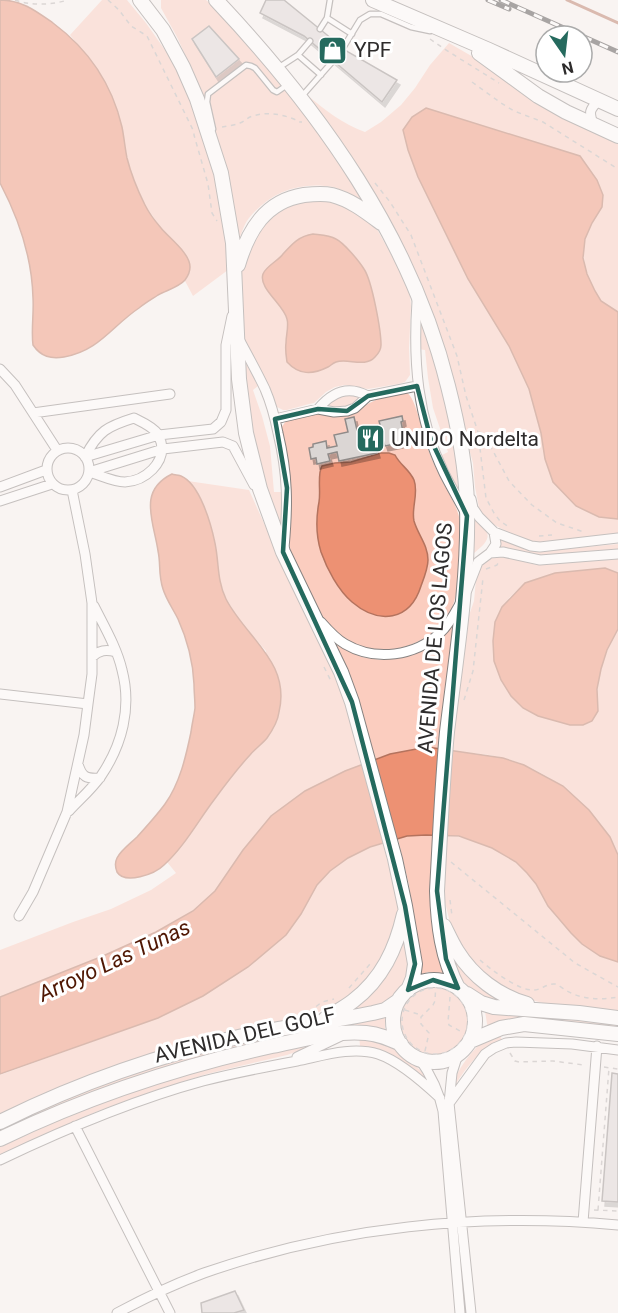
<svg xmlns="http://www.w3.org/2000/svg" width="618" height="1313" font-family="Roboto,sans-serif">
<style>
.green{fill:#fbcdbf}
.water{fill:#ed9173;stroke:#b4735e;stroke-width:1.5}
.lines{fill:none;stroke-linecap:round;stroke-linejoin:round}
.stream{stroke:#b4735e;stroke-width:3}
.building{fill:#dbd6d4;stroke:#908b89;stroke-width:1.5;filter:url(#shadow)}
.lane-casing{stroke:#868280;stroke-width:7}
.street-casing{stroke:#868280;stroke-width:11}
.secondary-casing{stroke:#868280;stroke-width:16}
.path{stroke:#b6b2b1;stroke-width:1.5;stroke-dasharray:4.5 4.5;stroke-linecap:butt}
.lane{stroke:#fff;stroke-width:4.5}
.street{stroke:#fff;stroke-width:9}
.secondary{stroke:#fff;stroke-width:14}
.rail-casing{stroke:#464444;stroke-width:5}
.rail{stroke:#fff;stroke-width:3;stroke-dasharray:9;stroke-linecap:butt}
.marked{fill:none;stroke:#256a5e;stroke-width:4.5;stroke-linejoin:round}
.labels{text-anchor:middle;stroke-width:6;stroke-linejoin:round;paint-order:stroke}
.poi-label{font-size:21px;fill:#2e2c2c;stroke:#fff;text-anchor:start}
.street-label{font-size:21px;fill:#2e2c2c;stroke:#fff}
.water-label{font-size:22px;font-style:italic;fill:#4f1703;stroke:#fff}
</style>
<defs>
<filter id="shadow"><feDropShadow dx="3" dy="5" stdDeviation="0" flood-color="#0004"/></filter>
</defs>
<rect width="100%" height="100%" fill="#f9f4f2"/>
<path class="green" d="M 102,0 L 127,0 L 146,23 L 172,60 L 188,93 L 212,161 L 223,214 L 228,270 L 193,296 L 185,281 L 189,274 L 186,256 L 161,228 L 145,205 L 130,170 L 118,112 L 106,84 L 99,71 L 70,35 Z
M 161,0 L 206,0 L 210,3 C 236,30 261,57 285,86 C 313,121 338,159 363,196 L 359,198 C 351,195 342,189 333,187 C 300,181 270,192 249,218 C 244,224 242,233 239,239 L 222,154 L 204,96 L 177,37 L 161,8 Z
M 449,43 L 618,141 L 618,312 C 613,309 607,306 602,302 C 588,289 581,259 585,241 C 586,235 589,229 592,223 L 408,150 L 418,177 L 468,279 L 509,346 L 529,389 L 541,433 L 545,459 L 599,517 L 618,519 L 618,535 L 565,541 L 539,542 L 527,540 L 515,536 L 489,522 L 480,513 L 475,487 L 473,463 L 459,413 L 446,356 L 434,322 L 384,209 L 361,171 L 307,95 C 325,110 343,124 365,132 L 381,122 L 401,105 L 415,88 L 430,65 Z
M 320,199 L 343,204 L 369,220 L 378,231 L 402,274 L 410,294 L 411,306 L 409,348 L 410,375 L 405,382 L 398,384 L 368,389 L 345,385 L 335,387 L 326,392 L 314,403 L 309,404 L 287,410 L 283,410 L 275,406 L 242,335 L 240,318 L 242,266 L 265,219 L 295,202 Z
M 420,315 C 437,371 457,429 458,489 L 446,466 L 442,455 L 448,452 L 433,408 L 428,378 L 425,350 L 418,349 Z
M 242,356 L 258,386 L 253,390 L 262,416 L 270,446 L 274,492 L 281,492 L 283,504 L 281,530 C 268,493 256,455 250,417 C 246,397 244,376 242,356 Z
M 398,393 C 399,393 406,393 407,393 C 415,396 423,434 426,443 C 430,456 436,469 442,481 C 449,494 458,507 460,522 C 461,535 460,547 459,559 C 458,579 458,599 448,616 C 442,627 432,635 421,640 C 390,657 350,652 326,624 C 319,614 314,602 308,592 C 303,582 297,573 294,563 C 285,542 292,511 290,487 C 289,467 284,447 281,428 L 286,421 L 311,414 L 324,414 L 357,409 L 380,398 Z
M 354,394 L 360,398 C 351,406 342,410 328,407 L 327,405 L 338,396 Z
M 188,481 L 249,490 L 282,563 L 335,674 L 358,739 L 355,741 L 361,765 L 243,850 L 215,891 L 193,911 L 156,932 L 103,956 L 0,997 L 0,950 L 73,922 L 111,909 L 151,890 L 176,873 L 167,862 L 178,850 L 235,772 L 268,736 L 266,651 L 239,620 L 226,598 L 220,582 L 216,544 L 205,507 L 197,492 Z
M 472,513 C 489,533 496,536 473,554 L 472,554 Z
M 499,539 C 514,545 526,550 541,551 L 618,544 L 618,550 L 541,556 L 517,552 L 498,547 Z
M 497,555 L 537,565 L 618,559 L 618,573 L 605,568 L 525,583 L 509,598 L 502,607 L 598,711 C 596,677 602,659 618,629 L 618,855 C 596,808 554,772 504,758 C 488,754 470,753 453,751 L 456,693 L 467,621 L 474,601 L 477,568 L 484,559 Z
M 453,625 L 441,749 L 375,760 L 359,707 L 333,640 L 342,648 L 362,657 L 381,660 L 400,657 Z
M 426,835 L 435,835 L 444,973 L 428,972 L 420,975 L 409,885 L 398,839 L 407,836 Z
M 447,836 C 479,837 515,855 534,881 C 543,894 548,908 559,920 C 565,927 593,953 600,956 C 606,959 612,959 618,962 L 618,1012 L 576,1006 L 547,1004 L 511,995 L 494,984 L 467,957 L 460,947 L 450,923 L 443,894 Z
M 383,844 L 399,905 L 394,934 L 388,948 L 371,974 L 355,992 L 342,1001 L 327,1009 L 300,1018 L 210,1038 L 0,1118 L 0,1075 L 158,1018 L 203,996 L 248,967 L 286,935 L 301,914 L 317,885 L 330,871 L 348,858 L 370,847 Z
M 403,931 C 405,940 409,950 409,959 C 409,981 397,1001 376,1007 C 365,1010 353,1010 343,1012 L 356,1001 Z
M 451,947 L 489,990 L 504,1003 C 470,994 456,983 451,947 Z
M399 1022a36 36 0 1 1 72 0a36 36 0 1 1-72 0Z
M 485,1011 L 618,1022 L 618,1028 C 595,1025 572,1022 548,1021 C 527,1020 508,1017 488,1026 L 487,1024 Z
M 385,1016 L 385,1031 L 365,1026 L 348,1026 L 286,1037 L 223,1051 L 158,1070 L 0,1134 L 0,1128 L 71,1096 L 126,1075 L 222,1045 Z
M 499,1033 L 502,1040 C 480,1048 464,1070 453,1089 C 453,1074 471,1052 482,1042 C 487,1038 494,1035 499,1033 Z
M 359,1036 L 389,1045 L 419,1069 L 433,1084 L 380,1051 L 360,1046 Z
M 320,1043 L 287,1055 L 207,1074 L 156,1090 L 98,1111 L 0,1155 L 0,1147 L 95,1104 L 205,1067 Z"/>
<path class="water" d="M 0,0 C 22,0 36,11 53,23 C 88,49 112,84 122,127 C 124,137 125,148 127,158 C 131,174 138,191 145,205 C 149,213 155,221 161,228 C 169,238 190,253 190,267 C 190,271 188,276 185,280 C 179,287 167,290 158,295 C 152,299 145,303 139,308 C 112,326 99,351 64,357 C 51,359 41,357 33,345 C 31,330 34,314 33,298 C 32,257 19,219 0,183 Z
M 426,108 L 580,156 L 597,180 L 603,195 L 602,207 L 592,223 L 585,239 L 583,258 L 587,274 L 595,291 L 601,301 L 618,312 L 618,519 L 599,517 L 576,506 L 553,482 L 545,459 L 541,433 L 529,389 L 509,346 L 468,279 L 418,177 L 408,150 L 403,130 L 412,117 Z
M 313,234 C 321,235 329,235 336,239 C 344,243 359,261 364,269 C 372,281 381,330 381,345 C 381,349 378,354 375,357 C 365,368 348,358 336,362 C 331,364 332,365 328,367 C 312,375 299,375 287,362 C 286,355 285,349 286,343 C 286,335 289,326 287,319 C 284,305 258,288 263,274 C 266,266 278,261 283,254 C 292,244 299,236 313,234 Z
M 381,453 L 389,453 L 395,455 C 400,465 409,469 414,480 C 419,493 411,508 414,521 C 418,535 428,545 428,560 C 428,568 424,578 421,586 C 410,621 379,625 352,602 C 338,590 327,569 321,552 C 316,536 316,518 319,502 C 321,491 317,474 322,466 L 335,463 L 351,462 Z
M 172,474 C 173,475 180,475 181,476 C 200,484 211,524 215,543 C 219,562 217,581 226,599 C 246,638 291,662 279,712 C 278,720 272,731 267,738 C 262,744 255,749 250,755 C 237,769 225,785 214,800 C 198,821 184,847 164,865 C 155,874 125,885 117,872 C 115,867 115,862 117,858 C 121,850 131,843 137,837 C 147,826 157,815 165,804 C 180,783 186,756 191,732 C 192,724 194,716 195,708 C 195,700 194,692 194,684 C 193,662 187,639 178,619 C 173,609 166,599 163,589 C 158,574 161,564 158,551 C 154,522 137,491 172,474 Z
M 605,568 L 618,573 L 618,629 L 607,650 L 601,669 L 597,689 L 598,711 L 592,721 L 583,725 L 570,725 L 538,716 L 523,708 L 511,696 L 501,680 L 494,661 L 493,641 L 495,622 L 502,607 L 525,583 L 555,573 Z
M 427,747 L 503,758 L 524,765 L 563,786 L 589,810 L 610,837 L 618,855 L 618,962 L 600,956 L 582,944 L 571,933 L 548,906 L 536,884 L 527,873 L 516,862 L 492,848 L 459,836 L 426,835 L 407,836 L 370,847 L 348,858 L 330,871 L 317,885 L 301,914 L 286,935 L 248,967 L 203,996 L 158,1018 L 0,1074 L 0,997 L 103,956 L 156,932 L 193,911 L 215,891 L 243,850 L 271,816 L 305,791 L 345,771 L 390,754 Z"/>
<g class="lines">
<path class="stream" d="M 567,0 L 618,23"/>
</g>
<path class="building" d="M 266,0 L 284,0 L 348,52 L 397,80 L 382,102 L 304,36 L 260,13 Z
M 209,26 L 239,59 L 216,77 L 192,39 Z
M 402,416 L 403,421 L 401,422 L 405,442 L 385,446 L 383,440 L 374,442 L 377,453 L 339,461 L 337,452 L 328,454 L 330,461 L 317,464 L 316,458 L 311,459 L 309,448 L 313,447 L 313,444 L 326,441 L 327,448 L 337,446 L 334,435 L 348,432 L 345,419 L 354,417 L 357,430 L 370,427 L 373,438 L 383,436 L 379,421 Z
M 612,1073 L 618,1074 L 618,1202 L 602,1201 Z
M 235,1291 L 244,1310 L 234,1313 L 202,1313 L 201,1303 Z"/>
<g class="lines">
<defs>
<path id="lane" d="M 327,18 L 352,34
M 320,29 L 327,18 L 330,0
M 343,48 L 360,20 L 370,14 L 381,14 L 411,27 L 430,31
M 298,55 L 321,75
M 278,68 L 298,55 L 310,41
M 302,96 L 333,61
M 213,129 L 207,102 L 208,94 L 246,65 L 251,66 L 255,68 L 273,90 L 277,92 L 287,85"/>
<path id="street" d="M 593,124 C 589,112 589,110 599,100
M 417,301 C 413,361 417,417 444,473 C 451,487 459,500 466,514
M 239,339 C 248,356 257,372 265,389 C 271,403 275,418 278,433 C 288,475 288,505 284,548
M 0,369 L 15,385 L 57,450
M 368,396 L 417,386
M 33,413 L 170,394
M 275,419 L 318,409 L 334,412 L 347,411 L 355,408 L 368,396 C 348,385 332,392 318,409
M47 469a21 21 0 1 1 42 0a21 21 0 1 1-42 0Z
M 85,457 L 159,435 L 213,429 L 221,422 L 226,410 L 226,345 L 232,316
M 85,457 C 98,431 108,426 134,418 C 142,422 152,426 158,434 C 159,436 160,440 161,442 C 166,463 145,481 125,482 C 113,482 100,475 89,472
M 89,472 L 163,449 L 223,442 L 233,446 L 254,485
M 0,487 L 46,470
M 0,501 L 52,484
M 494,532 L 531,546 L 540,547 L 618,538
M 490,553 L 503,552 L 540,560 L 618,554
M 467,590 L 478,562 L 490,553 L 496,544 L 494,532 L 479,517 L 473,508 L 471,499
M 321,622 C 328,630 336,639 345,644 C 376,662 415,656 440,633 C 449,625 455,613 461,602
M 92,657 C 99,650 106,649 116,652
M 0,694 L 88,704
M 78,764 C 82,777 86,779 100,778
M 69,811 C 79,800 92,789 101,776 C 122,745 132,708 122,670 C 117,648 104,626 94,606
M 19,916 L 33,892 L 67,812 L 84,735 L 88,704 L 92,674 L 92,603 L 85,554 L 72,490
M 458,1054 L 452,1073 L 449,1103 L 471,1313
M 297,1057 L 341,1036
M 419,1058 C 431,1075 439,1091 443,1111 L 460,1313
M 450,1102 L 485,1054 L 494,1048 L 506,1043 L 516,1042 L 572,1044 L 618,1050
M 75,1126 L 170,1313
M 0,1160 C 65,1129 133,1100 203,1081 C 234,1073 265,1067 297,1061 C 322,1056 352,1046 378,1054 C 399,1061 424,1083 440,1098
M 583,1222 L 597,1046
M 117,1313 C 145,1298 174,1284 204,1273 C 336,1227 479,1212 618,1225"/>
<path id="secondary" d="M 140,0 L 163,30 L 183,67 L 197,99 L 221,173 L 233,243 L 239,379 L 246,433 L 260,489 L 283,552 L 341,672 L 352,702 L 395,859 L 405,906 L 415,964 L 413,978 L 408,990
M 216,0 C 320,110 411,237 448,386 C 458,425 466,465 467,505 C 469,581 456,657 447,732 C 442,785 440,838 437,891 C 438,925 442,958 458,988
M 373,0 L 489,50 L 618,109
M 479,53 L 538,96 L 566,112 L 618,136
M 238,265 C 248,231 265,201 304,195 C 313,194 323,193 332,195 C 351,200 365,211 381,223
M 444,926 C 448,934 452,943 457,951 C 473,977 499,996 527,1004
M393 1021a41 41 0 1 1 82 0a41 41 0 1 1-82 0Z
M 467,994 L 481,1003 L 494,1007 L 579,1013 L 618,1018
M 325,1019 C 334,1013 344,1008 353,1001 C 382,979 396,949 404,914
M 470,1041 L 501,1028 L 524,1024 L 618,1034
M 0,1122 C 78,1083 166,1053 251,1034 C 292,1026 333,1021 373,1013 L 385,1010 L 398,1001
M 0,1139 C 87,1097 177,1067 272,1046 C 302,1040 335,1030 366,1033 C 379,1034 390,1039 401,1044"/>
</defs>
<use href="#lane" class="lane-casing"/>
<use href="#street" class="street-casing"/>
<use href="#secondary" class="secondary-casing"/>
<path class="path" d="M 15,0 C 32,6 51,5 68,0
M 108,0 L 119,10 L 131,26 L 147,36 L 194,132 L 194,135 L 208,184 L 212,213 L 217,221
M 430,39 L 446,50 L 499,83
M 472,82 L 501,103 L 514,111 L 543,122 L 618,169
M 222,127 C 228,126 235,125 240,123 C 245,121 248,117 253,116 C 268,111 287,115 300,122 L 302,122
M 375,183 L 390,202 L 411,235 L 457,356 L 466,396 L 478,432 L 486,498 L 494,513 L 500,521 L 509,527
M 479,432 L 484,434 L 509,481 L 532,505 L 557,523 L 584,532
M 539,536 L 552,535
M 486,569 L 497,565 L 498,563
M 324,667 L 331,681
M 464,700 L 473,671 L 483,578
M 451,862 L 575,963 L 618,987
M 450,900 L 452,916
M 480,960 C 490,969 518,990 532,990 C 540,991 547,983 555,984 C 559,985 563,989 567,991 C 583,1000 601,1000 618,997
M402 1021a33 33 0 1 1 66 0a33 33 0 1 1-66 0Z
M 349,988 L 371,963
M 450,997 L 448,1022 L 449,1025 L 462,1032
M 405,1010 L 421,1015
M 309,1012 L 322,1002 L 334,999
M 425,1051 L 429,1033 L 421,1024 L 421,1017 L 433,1005 L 435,1001 L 436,980
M 510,1053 L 515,1061 L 519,1062 L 553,1061 L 584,1065
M 604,1067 L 618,1069
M 594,1210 L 618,1211
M 598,1210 L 609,1068"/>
<use href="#lane" class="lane"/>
<use href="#street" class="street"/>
<use href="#secondary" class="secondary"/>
<defs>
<path id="rail" d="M 488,0 L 509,9
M 501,0 L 618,52"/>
</defs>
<use href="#rail" class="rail-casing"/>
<use href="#rail" class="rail"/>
</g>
<path d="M0 0H618V1313H0ZM 417,386 L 431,440 L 467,516 L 437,891 L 446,959 L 458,988 L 433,980 L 408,990 L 415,964 L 405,906 L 352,702 L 283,552 L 287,488 L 275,419 L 318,409 L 347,411 L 368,396 Z" fill="#f9f4f2" fill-opacity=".55" fill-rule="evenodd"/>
<path class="marked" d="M 417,386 L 431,440 L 467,516 L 437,891 L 446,959 L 458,988 L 433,980 L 408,990 L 415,964 L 405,906 L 352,702 L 283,552 L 287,488 L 275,419 L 318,409 L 347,411 L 368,396 Z"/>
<defs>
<symbol id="shop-square" viewBox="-11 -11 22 22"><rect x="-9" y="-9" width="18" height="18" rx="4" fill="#256a5e" stroke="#fff"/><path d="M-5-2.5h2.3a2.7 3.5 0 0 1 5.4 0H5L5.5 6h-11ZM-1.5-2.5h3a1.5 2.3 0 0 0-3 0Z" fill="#fff"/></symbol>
<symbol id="restaurant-square" viewBox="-11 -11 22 22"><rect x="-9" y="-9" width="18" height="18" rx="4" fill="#256a5e" stroke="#fff"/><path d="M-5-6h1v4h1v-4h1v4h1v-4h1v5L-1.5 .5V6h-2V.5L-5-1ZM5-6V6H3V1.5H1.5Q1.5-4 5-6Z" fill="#fff"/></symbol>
</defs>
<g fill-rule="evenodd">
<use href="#shop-square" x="316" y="34" width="33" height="33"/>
<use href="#restaurant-square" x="354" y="422" width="33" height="33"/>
</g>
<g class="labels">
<g class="poi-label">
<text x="354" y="57">YPF</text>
<text x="391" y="446">UNIDO Nordelta</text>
</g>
<g class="street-label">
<text transform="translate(435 638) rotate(-85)" y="7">AVENIDA DE LOS LAGOS</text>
<text transform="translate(245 1035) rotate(-13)" y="7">AVENIDA DEL GOLF</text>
</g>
<g class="water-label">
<text transform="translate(114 960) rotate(-25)" y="8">Arroyo Las Tunas</text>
</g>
</g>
<g transform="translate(564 54) rotate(166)"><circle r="28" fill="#ffffff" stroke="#ababab" stroke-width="1.5"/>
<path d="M0-4.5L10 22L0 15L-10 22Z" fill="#256a5e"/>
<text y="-9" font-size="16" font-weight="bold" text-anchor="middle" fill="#2e2c2c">N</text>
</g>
</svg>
